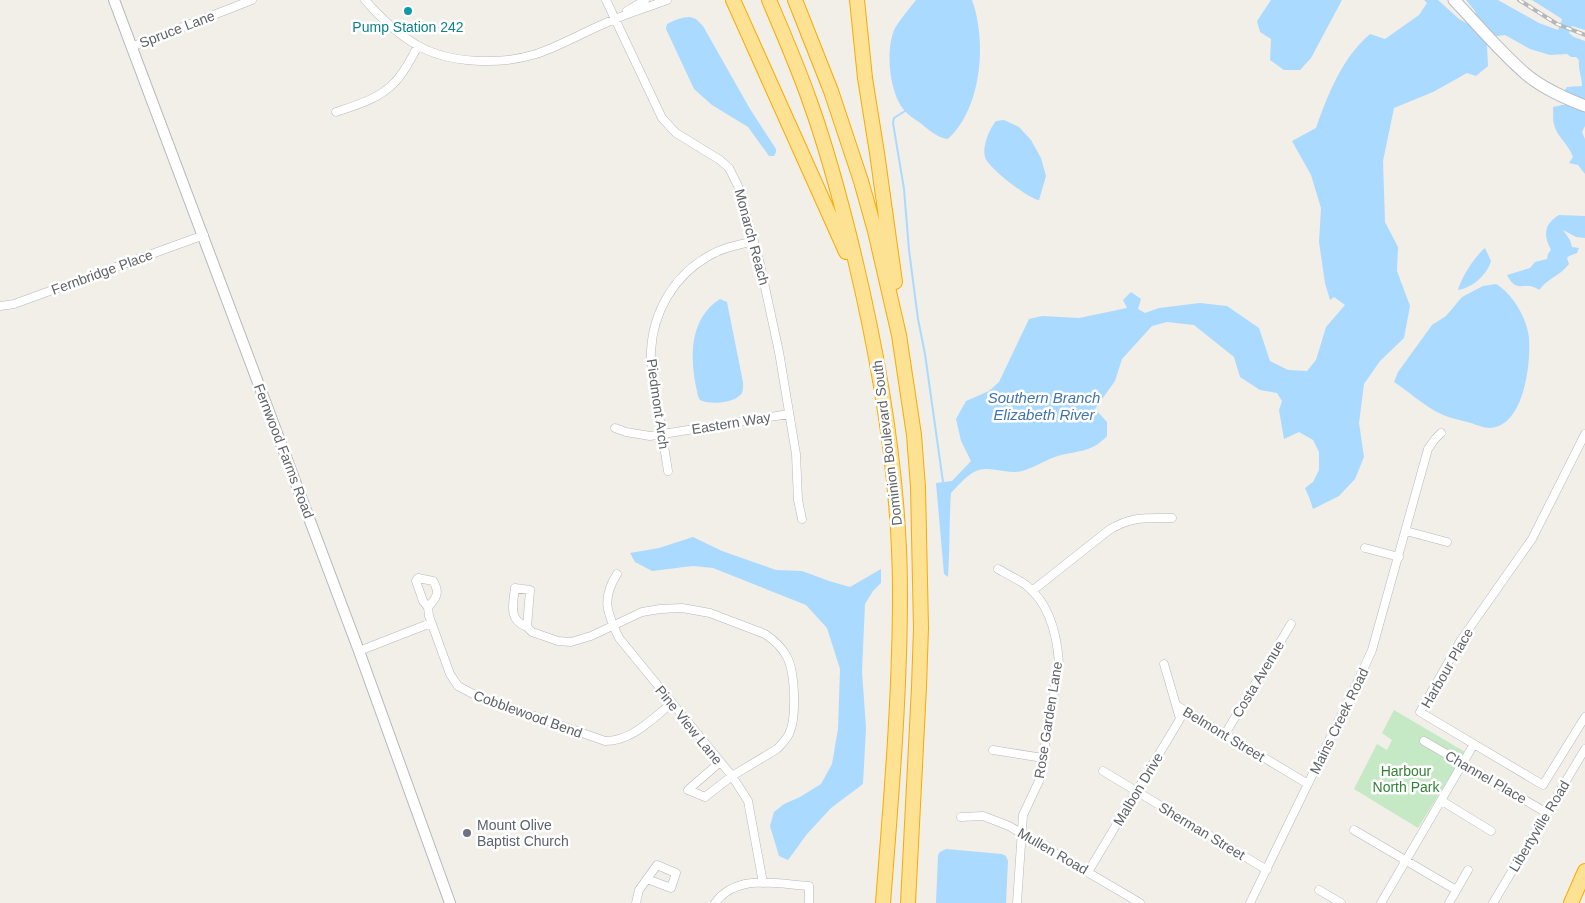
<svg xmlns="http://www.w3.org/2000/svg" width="1585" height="903" font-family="Helvetica,sans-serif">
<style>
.green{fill:#c5e8c5}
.water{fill:#aadaff}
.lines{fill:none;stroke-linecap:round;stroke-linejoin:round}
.stream{stroke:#aadaff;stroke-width:2}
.minor-casing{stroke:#b5b8bc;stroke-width:9}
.tertiary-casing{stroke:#b5b8bc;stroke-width:12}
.secondary-casing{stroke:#b6babf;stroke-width:13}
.motorway-casing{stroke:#f9ab00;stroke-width:16}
.minor{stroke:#fff;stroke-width:8}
.tertiary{stroke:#fff;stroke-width:10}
.secondary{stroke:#fff;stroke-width:11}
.motorway{stroke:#fde293;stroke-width:14}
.rail-casing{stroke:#b6b7b8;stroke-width:4}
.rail{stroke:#fff;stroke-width:2;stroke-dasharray:5.5;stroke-linecap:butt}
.culture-dot{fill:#0f9aa8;stroke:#fff;stroke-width:2}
.worship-dot{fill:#6b7280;stroke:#fff;stroke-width:2}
.labels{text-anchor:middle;stroke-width:5;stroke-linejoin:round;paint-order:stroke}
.culture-label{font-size:14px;fill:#0d838f;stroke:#fff}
.street-label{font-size:14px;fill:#5f6368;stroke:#fff}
.park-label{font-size:14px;fill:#348238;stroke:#fff}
.worship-label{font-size:14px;fill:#5b616d;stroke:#fff;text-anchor:start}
.water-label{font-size:15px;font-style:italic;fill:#4174aa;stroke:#fff}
</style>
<rect width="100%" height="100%" fill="#f1efe8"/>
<path class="green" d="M 1394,710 L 1465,752 L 1418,828 L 1354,789 L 1377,744 L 1387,750 L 1392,740 L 1382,733 Z"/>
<path class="water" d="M 916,0 L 972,0 C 987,41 982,108 948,139 C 937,138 928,129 919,122 C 914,119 908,115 904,110 C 889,92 885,49 895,28 C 901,18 909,9 916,0 Z
M 1271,0 L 1342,0 L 1311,58 L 1300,70 L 1284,70 L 1270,60 L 1271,39 L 1260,32 L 1257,21 Z
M 1424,0 L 1438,0 L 1459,19 L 1470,25 L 1477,18 L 1475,11 L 1466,0 L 1498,0 L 1539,23 L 1558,30 L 1562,19 L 1532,0 L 1585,0 L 1585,30 L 1572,26 L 1569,33 L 1574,37 L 1585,41 L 1585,126 L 1582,132 L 1585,139 L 1585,174 L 1578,165 L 1569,163 L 1573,157 C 1568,143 1556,136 1554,124 C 1552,118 1554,113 1553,107 L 1567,104 L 1561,96 L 1567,87 L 1582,86 C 1582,77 1578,70 1579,60 L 1576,57 L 1571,57 L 1567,54 L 1550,55 L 1530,49 L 1505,35 L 1497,36 L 1487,45 L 1488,66 L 1476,76 L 1467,73 L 1433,92 L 1394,108 L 1383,161 L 1385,222 L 1398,247 L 1397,271 L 1410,306 L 1404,338 L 1380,361 L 1364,384 L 1359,423 L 1364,457 L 1355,479 L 1339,496 L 1313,509 L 1309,497 L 1305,488 L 1313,482 L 1319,470 L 1319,452 L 1313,440 L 1299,432 L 1284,439 L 1279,410 L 1282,401 L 1277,393 L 1260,390 L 1240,377 L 1234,357 L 1194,325 L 1167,322 L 1152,326 L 1122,359 L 1115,381 L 1095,409 L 1107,422 L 1107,436 C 1090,454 1076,450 1055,457 C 1042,461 1030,471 1016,472 C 1002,473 987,465 974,472 C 966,476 958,486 951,493 C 949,521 950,549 948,577 L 944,574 L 936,483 L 952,481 L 971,461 L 961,441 L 956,419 L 966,401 L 989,391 L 999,382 L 1029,319 L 1042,316 L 1079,318 L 1127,308 L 1123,300 L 1131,292 L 1141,299 L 1138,309 L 1145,313 L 1159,308 L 1200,303 L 1227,306 L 1259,328 L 1270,361 L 1288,370 L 1307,371 L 1316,360 L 1326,327 L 1345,305 L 1334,297 L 1330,300 L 1325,283 L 1319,242 L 1321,208 L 1311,175 L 1292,141 L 1316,128 C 1328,94 1342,58 1370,34 L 1385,39 L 1419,15 L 1427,3 Z
M 690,17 L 696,19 L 703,26 L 750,109 L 776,149 L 776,152 L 774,156 L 769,156 L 748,127 L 712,105 L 694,89 L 666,29 L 667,24 C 675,20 682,17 690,17 Z
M 1004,120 L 1019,127 L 1031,140 L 1041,158 L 1046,176 L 1039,200 C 1030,200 987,167 985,157 C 982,147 989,129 996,121 Z
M 1559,215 L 1585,216 L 1585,238 L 1576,237 L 1563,230 L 1570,240 L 1572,247 L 1579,248 L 1577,253 L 1569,256 L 1567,258 L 1569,264 C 1561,275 1547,279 1539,290 C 1525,280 1517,295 1507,275 L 1530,268 L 1535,262 L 1547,259 L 1548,254 L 1551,250 C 1543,235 1544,224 1559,215 Z
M 1485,248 L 1491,261 C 1487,275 1472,288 1458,290 C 1461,278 1475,256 1485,248 Z
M 1496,284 C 1512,293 1527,318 1529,338 C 1531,364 1524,426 1490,428 C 1484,428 1477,425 1471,423 C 1460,420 1445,417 1435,411 C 1421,403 1408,391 1394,382 L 1398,372 L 1432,325 L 1446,316 L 1462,297 L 1483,286 Z
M 720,299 L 727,302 L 743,382 C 743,387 744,393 739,396 C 732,403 709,405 700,400 L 698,396 C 690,363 687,320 720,299 Z
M 693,537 L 722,551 L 776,570 L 802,571 L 829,581 L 850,587 L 881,569 L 881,583 L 873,591 L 865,604 L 862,671 L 866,728 L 863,784 L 831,808 L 807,834 L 788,860 L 779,856 L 770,826 L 774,812 L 784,804 L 800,797 L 821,784 L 832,764 L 838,729 L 840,669 L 827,628 L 806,605 L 713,568 L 693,566 L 652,571 L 635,562 L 630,553 L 659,548 Z
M 946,849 L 1002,854 L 1006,856 L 1008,861 L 1006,903 L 936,903 L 938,855 L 940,852 Z"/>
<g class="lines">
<path class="stream" d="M 905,111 L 894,118 L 893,123 L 904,189 L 909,250 L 918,319 L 925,354 L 943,482"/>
<defs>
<path id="minor" d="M 365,0 C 380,17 397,34 417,45 C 449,64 501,65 536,54 C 563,45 587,30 613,20 C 631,12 649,7 667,0
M 606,0 L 662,118 L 676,133 L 720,160 L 729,168 L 738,186 L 760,264 L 779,352 L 796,454 L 798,500 L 802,519
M 627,11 L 645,0
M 131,47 L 252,0
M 336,112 C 357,105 379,99 395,82 C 405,72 411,58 418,46
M 0,306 L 14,304 L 204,235
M 615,428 L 626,432 L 650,436 L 789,414
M 1585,434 L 1532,539 L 1461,640 L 1420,712 L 1543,785 L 1585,717
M 668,471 C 664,446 660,421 656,396 C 654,381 650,366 651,351 C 653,312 674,276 707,257 C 721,248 738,245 754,241
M 1406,531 L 1447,542
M 1365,548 L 1399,557
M 998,569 C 1007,574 1017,579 1026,585 C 1049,603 1057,635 1059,663 L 1039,781 L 1023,815 L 1017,903
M 617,574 C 601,599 607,613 619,638 L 732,776 L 748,801 L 763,883
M 1032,591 L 1109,530 C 1132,516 1146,518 1172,518
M 428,607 L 423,601 L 416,581 L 418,578 L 433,581 C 440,592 437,598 428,607 L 429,616 L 450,674 L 458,686 L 475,695 L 605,741 C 632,741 652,719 672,703
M 527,627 C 508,620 513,604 515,588 L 530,590 L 527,627 L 532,632 L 558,641 L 571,642 L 591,636 L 642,612 L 660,609 L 682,608 L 710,613 L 765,634 C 774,640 782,647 787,657 C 795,672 797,718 789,734 C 786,740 782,744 777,749 L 732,776 L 705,797 L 688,790 L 720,762
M 359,651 L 431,623
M 1164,664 L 1176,705 L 1308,784
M 1225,734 L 1291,624
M 1424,741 L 1547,813
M 993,750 L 1043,758
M 1103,771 L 1267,870
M 1442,801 L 1491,831
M 961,817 L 983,816 L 1009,826 L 1140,903
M 1354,830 L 1456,890
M 1088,872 L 1180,719 L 1176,705
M 1319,890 L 1341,903
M 636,903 L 639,890 L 657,865 L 676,873 L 671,888 L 647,879
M 715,903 C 737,873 777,884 809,886 L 809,903
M 1250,903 L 1358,681 L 1372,650 L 1428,449 L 1435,439 L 1441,433
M 1381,903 L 1474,744
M 1449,903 L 1468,870
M 1493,903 L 1585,749"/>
<path id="tertiary" d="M 114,0 L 359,651 L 450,903"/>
<path id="secondary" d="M 1454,0 C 1478,25 1501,53 1527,75 C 1544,89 1565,98 1585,106"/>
<path id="motorway" d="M 733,0 L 846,252
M 769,0 C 783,33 797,65 809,99 C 828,151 842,205 855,259 C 881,368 900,480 900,593 C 900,697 891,800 883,903
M 795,0 L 831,91 L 861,181 L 875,231 L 899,335 L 914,435 L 918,487 L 921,628 L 919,687 L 908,903
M 857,0 L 865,78 L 877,153 L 895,282
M 1571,903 L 1585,871"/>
</defs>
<use href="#minor" class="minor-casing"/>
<use href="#tertiary" class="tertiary-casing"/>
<use href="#secondary" class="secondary-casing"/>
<use href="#motorway" class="motorway-casing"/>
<use href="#minor" class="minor"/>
<use href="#tertiary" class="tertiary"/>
<use href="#secondary" class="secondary"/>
<use href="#motorway" class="motorway"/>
<defs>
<path id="rail" d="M 1519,0 L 1557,24 L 1585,35"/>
</defs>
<use href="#rail" class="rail-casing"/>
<use href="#rail" class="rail"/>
</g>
<circle class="culture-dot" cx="408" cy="11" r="5"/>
<circle class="worship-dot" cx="467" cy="833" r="5"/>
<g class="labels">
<g class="culture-label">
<text x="408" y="32">Pump Station 242</text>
</g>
<g class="street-label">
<text transform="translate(177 29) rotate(-21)" y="5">Spruce Lane</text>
<text transform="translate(752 237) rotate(75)" y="5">Monarch Reach</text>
<text transform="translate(102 272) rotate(-20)" y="5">Fernbridge Place</text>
<text transform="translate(658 404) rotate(82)" y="5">Piedmont Arch</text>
<text transform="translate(731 423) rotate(-9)" y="5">Eastern Way</text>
<text transform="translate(887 443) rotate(-97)" y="5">Dominion Boulevard South</text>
<text transform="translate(284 451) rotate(69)" y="5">Fernwood Farms Road</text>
<text transform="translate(1447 668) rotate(-60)" y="5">Harbour Place</text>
<text transform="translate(1258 679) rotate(-59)" y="5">Costa Avenue</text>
<text transform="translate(528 714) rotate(20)" y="5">Cobblewood Bend</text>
<text transform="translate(1048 720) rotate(-81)" y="5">Rose Garden Lane</text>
<text transform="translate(1339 721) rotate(-64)" y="5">Mains Creek Road</text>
<text transform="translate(689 725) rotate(51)" y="5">Pine View Lane</text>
<text transform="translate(1224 734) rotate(31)" y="5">Belmont Street</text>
<text transform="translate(1486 777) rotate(30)" y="5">Channel Place</text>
<text transform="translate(1138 789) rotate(-59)" y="5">Malbon Drive</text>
<text transform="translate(1539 826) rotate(-59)" y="5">Libertyville Road</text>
<text transform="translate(1202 831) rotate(31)" y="5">Sherman Street</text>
<text transform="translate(1053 851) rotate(30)" y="5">Mullen Road</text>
</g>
<g class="park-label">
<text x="1406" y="776">Harbour<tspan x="1406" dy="16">North Park</tspan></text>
</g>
<g class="worship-label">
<text x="477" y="830">Mount Olive<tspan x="477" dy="16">Baptist Church</tspan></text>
</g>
<g class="water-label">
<text x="1044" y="403">Southern Branch<tspan x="1044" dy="17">Elizabeth River</tspan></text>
</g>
</g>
</svg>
